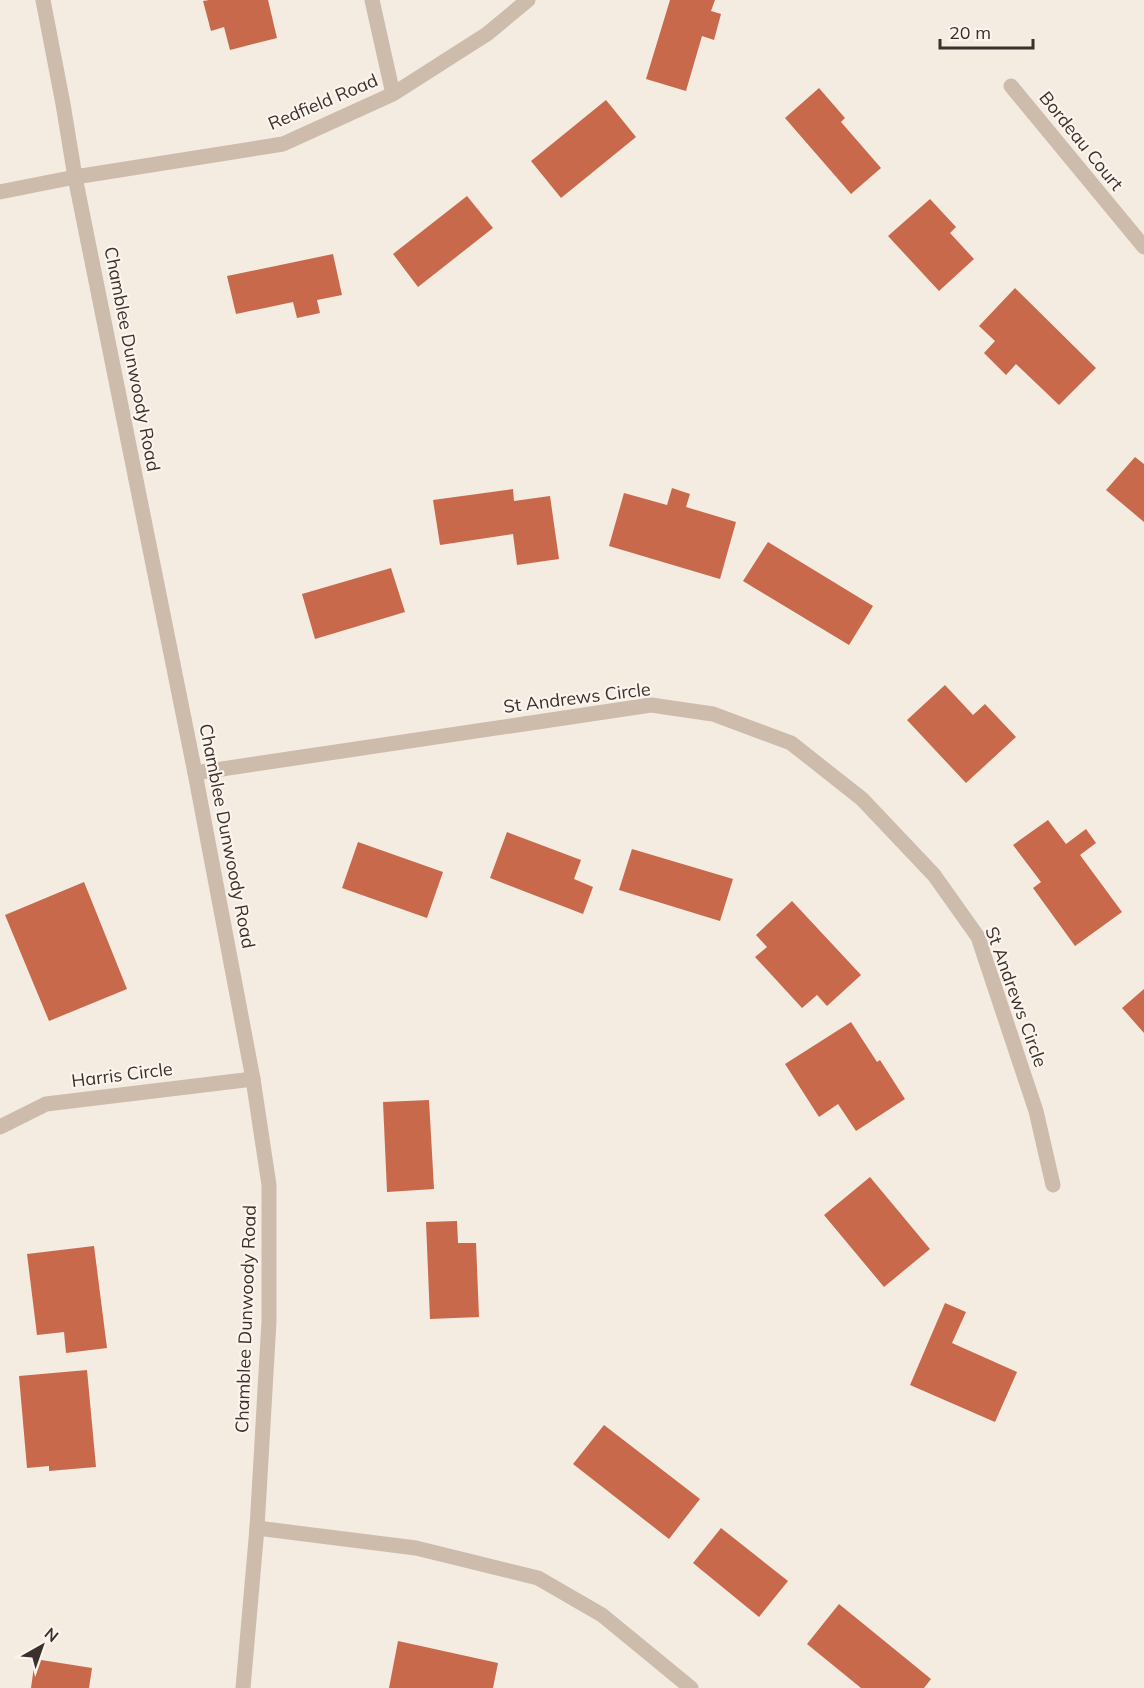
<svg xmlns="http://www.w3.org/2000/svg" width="1144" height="1688" font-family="Mulish,sans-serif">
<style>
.building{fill:#c8694b}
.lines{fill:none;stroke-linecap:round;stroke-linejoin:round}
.minor{stroke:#cdbbac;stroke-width:15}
.tertiary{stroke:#cdbbac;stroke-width:15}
.labels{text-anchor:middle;stroke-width:4.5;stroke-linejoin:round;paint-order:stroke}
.street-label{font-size:18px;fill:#3b302b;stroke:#fbf5ee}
</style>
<rect width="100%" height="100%" fill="#f4ebe1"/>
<path class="building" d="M 209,0 L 268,0 L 277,38 L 230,50 L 224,27 L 211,31 L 203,1 Z
M 670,0 L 715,0 L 711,11 L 721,14 L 714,40 L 702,36 L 686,91 L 646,79 Z
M 819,88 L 845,118 L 841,122 L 881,168 L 851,194 L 785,118 Z
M 606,100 L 636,137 L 561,198 L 531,161 Z
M 467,196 L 493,228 L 418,287 L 393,254 Z
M 930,199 L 956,227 L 950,233 L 974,259 L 939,291 L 888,236 Z
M 333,254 L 342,295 L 317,300 L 320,313 L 297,318 L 293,302 L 236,314 L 227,276 Z
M 1015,288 L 1096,368 L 1059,405 L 1016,364 L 1006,375 L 984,353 L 995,341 L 979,326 Z
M 1135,457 L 1144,464 L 1144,522 L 1106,490 Z
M 672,488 L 690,494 L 686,507 L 736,522 L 720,579 L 609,546 L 624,493 L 667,505 Z
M 513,489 L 514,501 L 550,496 L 559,559 L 517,565 L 513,534 L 440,545 L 433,500 Z
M 768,542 L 873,606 L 849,645 L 743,581 Z
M 391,568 L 405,612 L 315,639 L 302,594 Z
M 945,685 L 973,715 L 985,704 L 1016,737 L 966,783 L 907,720 Z
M 1048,820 L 1066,844 L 1086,829 L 1096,843 L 1080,855 L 1122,912 L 1075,946 L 1033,888 L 1041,882 L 1013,845 Z
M 507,832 L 581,860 L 574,879 L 593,887 L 583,914 L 490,878 Z
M 358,842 L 443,872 L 427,918 L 342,888 Z
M 632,849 L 733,879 L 720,921 L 619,890 Z
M 84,882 L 127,989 L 49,1021 L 5,915 Z
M 792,901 L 861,975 L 827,1006 L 817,995 L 802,1008 L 755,957 L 767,947 L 756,935 Z
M 1144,989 L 1144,1033 L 1122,1008 Z
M 851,1022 L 877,1062 L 880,1060 L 905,1099 L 856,1131 L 838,1104 L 819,1117 L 785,1064 Z
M 429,1100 L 434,1189 L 387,1192 L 383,1102 Z
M 870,1177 L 930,1249 L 884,1287 L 824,1215 Z
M 457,1221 L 458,1243 L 476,1243 L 479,1317 L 430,1319 L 426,1222 Z
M 94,1246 L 107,1348 L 66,1353 L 64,1332 L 37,1335 L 27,1254 Z
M 945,1303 L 966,1312 L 952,1343 L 1017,1372 L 995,1422 L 910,1385 Z
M 87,1370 L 96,1467 L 49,1471 L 49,1466 L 27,1468 L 19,1376 Z
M 604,1425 L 700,1499 L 669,1539 L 573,1464 Z
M 721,1528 L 788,1581 L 759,1617 L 693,1563 Z
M 839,1604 L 931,1679 L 924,1688 L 861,1688 L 807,1644 Z
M 398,1641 L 498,1663 L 493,1688 L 389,1688 Z
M 35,1659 L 92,1668 L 89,1688 L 31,1688 Z"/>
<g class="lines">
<path class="minor" d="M 372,0 L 393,94
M 1011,86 L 1144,247
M 0,192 L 75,177 L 283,144 L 393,94 L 487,34 L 528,0
M 195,773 L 651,705 L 713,714 L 791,743 L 862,799 L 934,875 L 978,937 L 1036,1111 L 1053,1185
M 0,1127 L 46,1104 L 253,1079
M 257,1528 L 416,1548 L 538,1578 L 602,1615 L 691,1688"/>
<path class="tertiary" d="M 43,0 L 63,104 L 75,177 L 195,773 L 253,1079 L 269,1185 L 269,1321 L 257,1528 L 243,1688"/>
</g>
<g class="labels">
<g class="street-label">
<text transform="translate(323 102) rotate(-23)" y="6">Redfield Road</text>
<text transform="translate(1081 141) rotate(51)" y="6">Bordeau Court</text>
<text transform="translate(132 359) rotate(79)" y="6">Chamblee Dunwoody Road</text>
<text transform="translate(577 698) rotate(-7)" y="6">St Andrews Circle</text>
<text transform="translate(227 836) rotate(79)" y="6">Chamblee Dunwoody Road</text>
<text transform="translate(1016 997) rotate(70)" y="6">St Andrews Circle</text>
<text transform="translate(122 1075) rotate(-7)" y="6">Harris Circle</text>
<text transform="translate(246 1319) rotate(-88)" y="6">Chamblee Dunwoody Road</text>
</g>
</g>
<g transform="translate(42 1646) rotate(40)" stroke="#fbf5ee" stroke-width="4.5" paint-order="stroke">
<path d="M0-4.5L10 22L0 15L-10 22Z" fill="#3b302b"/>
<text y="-9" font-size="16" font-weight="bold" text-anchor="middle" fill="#3b302b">N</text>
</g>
<path d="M940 39v9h93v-9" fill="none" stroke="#3b302b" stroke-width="3"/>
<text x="949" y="39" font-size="18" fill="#3b302b" stroke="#fbf5ee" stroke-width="4.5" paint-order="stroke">20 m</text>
</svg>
